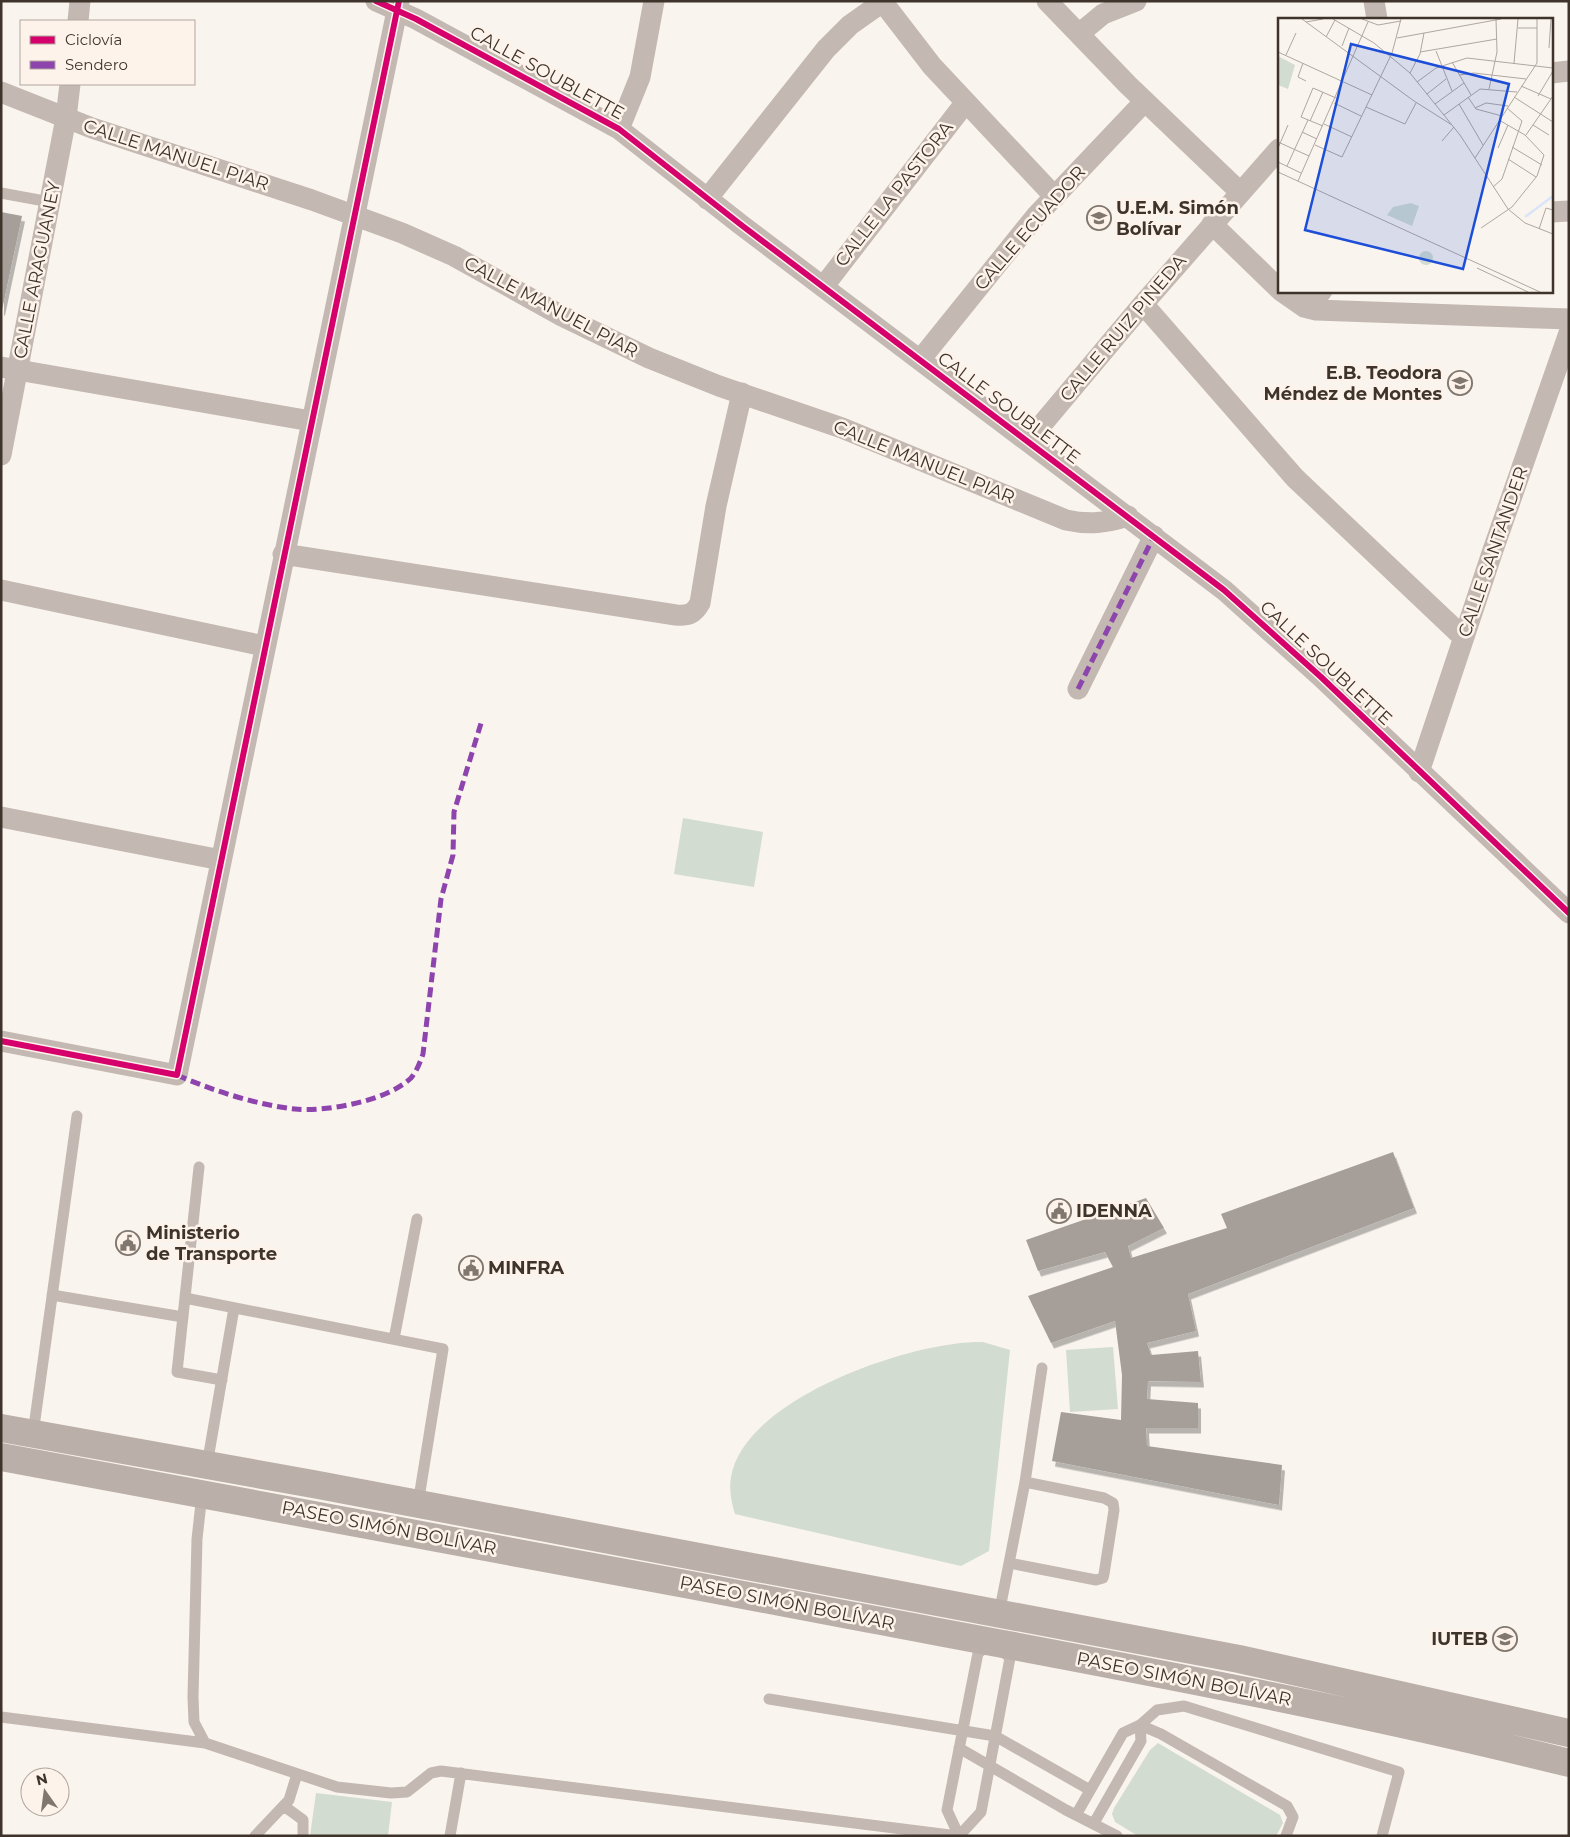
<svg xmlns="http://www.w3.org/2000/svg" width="1570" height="1837" font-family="Montserrat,sans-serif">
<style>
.green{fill:#d2dcd0}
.building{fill:#a69f99;filter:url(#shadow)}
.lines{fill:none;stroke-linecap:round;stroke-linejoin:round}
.lane{stroke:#c3b8b2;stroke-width:11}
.street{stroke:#c3b8b2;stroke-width:21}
.primary{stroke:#bbafa9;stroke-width:28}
.quiet{stroke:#8e44ad;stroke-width:5;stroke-dasharray:10 5;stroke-linecap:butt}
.cycleway-casing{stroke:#fef3ea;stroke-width:9}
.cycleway{stroke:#d6006c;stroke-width:6}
.labels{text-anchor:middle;stroke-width:5;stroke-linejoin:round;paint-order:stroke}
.street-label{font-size:18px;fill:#3e342b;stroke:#fef3ea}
.poi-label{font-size:18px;font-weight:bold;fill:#3e342b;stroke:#fef3ea;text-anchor:start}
.inset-river{fill:none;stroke:#dae4f8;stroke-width:2.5}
.inset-road{fill:none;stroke:#afa7a0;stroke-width:1}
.view{fill:#1d4ed8;fill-opacity:0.15;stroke:#1d4ed8;stroke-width:2.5}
.inset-edge{fill:none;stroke:#3e342b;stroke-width:2.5}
</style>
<defs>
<filter id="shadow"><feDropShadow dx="3" dy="5.5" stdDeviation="0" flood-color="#0004"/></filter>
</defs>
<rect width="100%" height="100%" fill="#faf4ee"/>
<path class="green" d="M 683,818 L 763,832 L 754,887 L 674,874 Z
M 983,1342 L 1010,1350 L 989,1551 L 961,1566 L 735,1514 C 731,1502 729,1489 731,1477 C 744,1398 914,1340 983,1342 Z
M 1113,1347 L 1118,1409 L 1070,1412 L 1066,1350 Z
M 1158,1743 L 1280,1815 L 1283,1823 L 1276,1836 L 1138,1836 L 1115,1822 L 1112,1814 L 1114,1808 L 1150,1750 Z
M 316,1793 L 392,1802 L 388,1836 L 310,1836 Z"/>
<path class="building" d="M 1,212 L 22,216 L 2,310 L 1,310 Z
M 1393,1152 L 1414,1208 L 1188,1294 L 1196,1331 L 1147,1343 L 1151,1355 L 1198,1351 L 1201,1382 L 1148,1381 L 1147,1399 L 1198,1403 L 1198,1428 L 1146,1428 L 1147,1446 L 1282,1465 L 1279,1505 L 1052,1461 L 1061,1412 L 1121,1420 L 1122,1375 L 1115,1321 L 1051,1343 L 1028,1296 L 1113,1267 L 1105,1252 L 1038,1271 L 1026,1240 L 1146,1198 L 1164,1228 L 1128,1246 L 1131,1258 L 1227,1228 L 1221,1214 Z"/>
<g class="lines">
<path class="lane" d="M 1,193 L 50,202
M 199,1167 L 177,1372 L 222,1380
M 52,1295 L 183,1317
M 185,1298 L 443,1349 L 418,1504
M 394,1339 L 417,1219
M 33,1434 L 77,1116
M 207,1465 L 234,1308
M 202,1494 L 197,1539 L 193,1697 L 194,1722 L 205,1743
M 1009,1563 L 1096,1580 L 1103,1578 L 1104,1574 L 1114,1510 L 1113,1503 L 1104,1498 L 1025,1482
M 999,1614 L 1025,1482 L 1042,1368
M 994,1642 L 1010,1658 L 981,1812 L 959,1836 L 947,1810 L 978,1653 Z
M 769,1699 L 995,1736 L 1090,1790
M 1,1717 L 205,1743 L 337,1787 L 391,1793 L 407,1792 L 431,1773 L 441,1771 L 958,1836
M 1140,1725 L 1161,1734 L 1287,1806 L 1293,1817 L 1286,1836
M 959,1748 L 1066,1810 L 1117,1836
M 284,1806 L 303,1820 L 303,1836
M 1076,1815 L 1123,1733 L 1140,1725 L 1157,1710 L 1184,1706 L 1399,1772 L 1382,1836
M 1094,1823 L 1141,1741 L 1140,1725
M 255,1836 L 289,1800 L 297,1774
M 450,1836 L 461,1773"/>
<path class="street" d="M 376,1 L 416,19 L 619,129 L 740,224 L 1224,590 L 1321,677 L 1569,913
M 882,1 L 932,66 L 1055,197
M 1047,1 L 1128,85 L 1240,192
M 1374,1 L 1377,19
M 78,21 L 80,1
M 1079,34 L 1103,14 L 1136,1
M 1551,73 L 1569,71
M 1,92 L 92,128 L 312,200 L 402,233 L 454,256 L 562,316 L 649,358 L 719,386 L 842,428 L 1066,520 C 1089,525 1106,523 1128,516
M 619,129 L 640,77 L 654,1
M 707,199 L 826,49 L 850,25 L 884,1
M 1551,212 L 1569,211
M 1212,224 L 1279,289
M 823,287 L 966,102
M 1281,291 L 1304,307 L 1316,310 L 1569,319
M 1143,304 L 1295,478 L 1463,637
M 1304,307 L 1322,291
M 920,360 L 1036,216 L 1145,101
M 1,367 L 311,421
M 1028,441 L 1143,304 L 1279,149
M 1,455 L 66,118 L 70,84
M 283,554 L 676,615 C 688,616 694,614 700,603 L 716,506 L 742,393
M 1,590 L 264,646
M 1078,689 L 1154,536
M 1419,772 L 1493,550 L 1569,333
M 1,817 L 221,860
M 1,1041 L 177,1075 L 399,1"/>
<path class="primary" d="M 1,1428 L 313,1484 L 1239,1659 L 1569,1733
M 1,1457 C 286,1509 570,1562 854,1616 C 1093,1661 1332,1704 1569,1763"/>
<path class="quiet" d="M 1078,689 L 1154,536
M 177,1075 C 211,1090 257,1105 295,1109 C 327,1112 387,1101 411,1078 C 417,1071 420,1062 423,1054 L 441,899 L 453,855 L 454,812 L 482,720"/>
<defs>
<path id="cycleway" d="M 376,1 L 416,19 L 619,129 L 740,224 L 1224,590 L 1321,677 L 1569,913
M 1,1041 L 177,1075 L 399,1"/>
</defs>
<use href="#cycleway" class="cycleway-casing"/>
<use href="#cycleway" class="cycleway"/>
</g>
<defs>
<symbol id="school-ring" viewBox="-11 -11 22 22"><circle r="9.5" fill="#fef3ea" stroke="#80776f" stroke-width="1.5"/><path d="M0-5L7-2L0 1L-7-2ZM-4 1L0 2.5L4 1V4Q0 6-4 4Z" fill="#80776f"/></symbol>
<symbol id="civic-ring" viewBox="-11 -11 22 22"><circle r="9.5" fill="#fef3ea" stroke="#80776f" stroke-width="1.5"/><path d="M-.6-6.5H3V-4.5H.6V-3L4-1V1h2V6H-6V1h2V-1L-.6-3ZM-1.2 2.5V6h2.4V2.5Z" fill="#80776f"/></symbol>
<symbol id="university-ring" viewBox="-11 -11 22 22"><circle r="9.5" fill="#fef3ea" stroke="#80776f" stroke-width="1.5"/><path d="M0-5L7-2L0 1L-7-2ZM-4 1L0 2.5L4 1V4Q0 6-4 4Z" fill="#80776f"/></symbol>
</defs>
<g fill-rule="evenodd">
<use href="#school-ring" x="1085" y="204" width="28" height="28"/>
<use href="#school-ring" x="1446" y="369" width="28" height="28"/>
<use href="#civic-ring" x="1045" y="1197" width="28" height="28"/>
<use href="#civic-ring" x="114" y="1229" width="28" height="28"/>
<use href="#civic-ring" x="457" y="1254" width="28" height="28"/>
<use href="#university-ring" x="1491" y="1625" width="28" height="28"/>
</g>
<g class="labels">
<g class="street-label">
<text transform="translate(547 73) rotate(29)" y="6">CALLE SOUBLETTE</text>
<text transform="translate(176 155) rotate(18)" y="6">CALLE MANUEL PIAR</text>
<text transform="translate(894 194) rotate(-52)" y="6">CALLE LA PASTORA</text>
<text transform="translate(1030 228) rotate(-49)" y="6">CALLE ECUADOR</text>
<text transform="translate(37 270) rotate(-79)" y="6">CALLE ARAGUANEY</text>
<text transform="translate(551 307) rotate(28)" y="6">CALLE MANUEL PIAR</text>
<text transform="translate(1123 328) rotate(-50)" y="6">CALLE RUIZ PINEDA</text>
<text transform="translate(1009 408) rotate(37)" y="6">CALLE SOUBLETTE</text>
<text transform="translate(924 462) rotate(22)" y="6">CALLE MANUEL PIAR</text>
<text transform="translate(1493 552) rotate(-71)" y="6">CALLE SANTANDER</text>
<text transform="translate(1326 663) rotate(43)" y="6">CALLE SOUBLETTE</text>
<text transform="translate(389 1528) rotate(11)" y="6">PASEO SIMÓN BOLÍVAR</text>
<text transform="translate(787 1603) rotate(11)" y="6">PASEO SIMÓN BOLÍVAR</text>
<text transform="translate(1184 1679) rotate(11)" y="6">PASEO SIMÓN BOLÍVAR</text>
</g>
<g class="poi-label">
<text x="1116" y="214">U.E.M. Simón<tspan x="1116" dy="21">Bolívar</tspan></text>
<text x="1442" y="379" text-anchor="end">E.B. Teodora<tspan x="1442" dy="21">Méndez de Montes</tspan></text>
<text x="1076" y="1217">IDENNA</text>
<text x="146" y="1239">Ministerio<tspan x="146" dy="21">de Transporte</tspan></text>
<text x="488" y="1274">MINFRA</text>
<text x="1488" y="1645" text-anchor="end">IUTEB</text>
</g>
</g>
<g transform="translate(1278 18)">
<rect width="275" height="275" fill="#faf4ee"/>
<path d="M 0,38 L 17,47 L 10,71 L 0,67 ZM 133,185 L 141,188 L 134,208 L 109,197 L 115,189 ZM141 240a7 7 0 1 1 14 0a7 7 0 1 1-14 0Z" fill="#d2dcd0"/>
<path class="inset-river" d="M 247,199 L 275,178"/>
<path class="inset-road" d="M 24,1 L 136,83 L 174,107M 55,1 L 96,25 L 132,55 L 182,117 L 230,191 L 247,205 L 275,216M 84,1 L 100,7 L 123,3M 28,4 L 45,1M 240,10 L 259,10M 48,19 L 57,2M 119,20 L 223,1M 64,28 L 71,10M 271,30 L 273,1M 158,33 L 174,73M 0,34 L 94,77M 142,34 L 219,21M 8,37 L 18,15M 174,44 L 193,77M 25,45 L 20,59 L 28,63M 236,45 L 240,1M 132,55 L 142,36 L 146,15M 181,57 L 196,55 L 248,61M 139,64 L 158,50 L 189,40 L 275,50M 243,68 L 273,81M 211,71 L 219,34 L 218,1M 149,76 L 168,61M 260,78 L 275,53M 190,79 L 198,91 L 224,98M 236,79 L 275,104M 56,85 L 83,98M 157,86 L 186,65M 181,86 L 205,127M 88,89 L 127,106 L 138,85M 197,90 L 208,85 L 230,88M 166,97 L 202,71 L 239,74M 32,103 L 45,74M 46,106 L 74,119M 255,107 L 271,117M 45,108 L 23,99 L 35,70 L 58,80M 24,114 L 39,121M 248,117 L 275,78M 164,123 L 176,109M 0,124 L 31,138M 37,127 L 64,139 L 114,35 L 123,1M 234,129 L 264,147M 0,130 L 10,107M 220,130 L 230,107M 197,140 L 259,45 L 259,1M 230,141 L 258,159M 0,144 L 23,155M 9,148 L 30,102M 0,154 L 262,274M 20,163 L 90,4M 215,169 L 224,161 L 244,103 L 229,90M 203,210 L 234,189 L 259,158 L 266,137 L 247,117 L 221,102M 261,211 L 268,190 L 275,192M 199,250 L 250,274"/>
<path class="view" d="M 73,26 L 231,66 L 185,251 L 27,212 Z"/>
<rect width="275" height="275" class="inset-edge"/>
</g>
<rect width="1570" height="1837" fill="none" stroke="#3e342b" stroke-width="5"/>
<rect x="20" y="20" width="175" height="65" fill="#fef3ea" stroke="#b1a79e"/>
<rect x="30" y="36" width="25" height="8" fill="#d6006c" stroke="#b1a79e"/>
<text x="65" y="45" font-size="15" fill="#3e342b">Ciclovía</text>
<rect x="30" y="61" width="25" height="8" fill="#8e44ad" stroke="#b1a79e"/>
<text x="65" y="70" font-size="15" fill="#3e342b">Sendero</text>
<g transform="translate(45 1792) rotate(346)"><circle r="24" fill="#fef3ea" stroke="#b1a79e"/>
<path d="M0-4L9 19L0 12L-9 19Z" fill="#80776f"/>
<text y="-8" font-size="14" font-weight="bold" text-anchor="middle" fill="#3e342b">N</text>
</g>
</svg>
